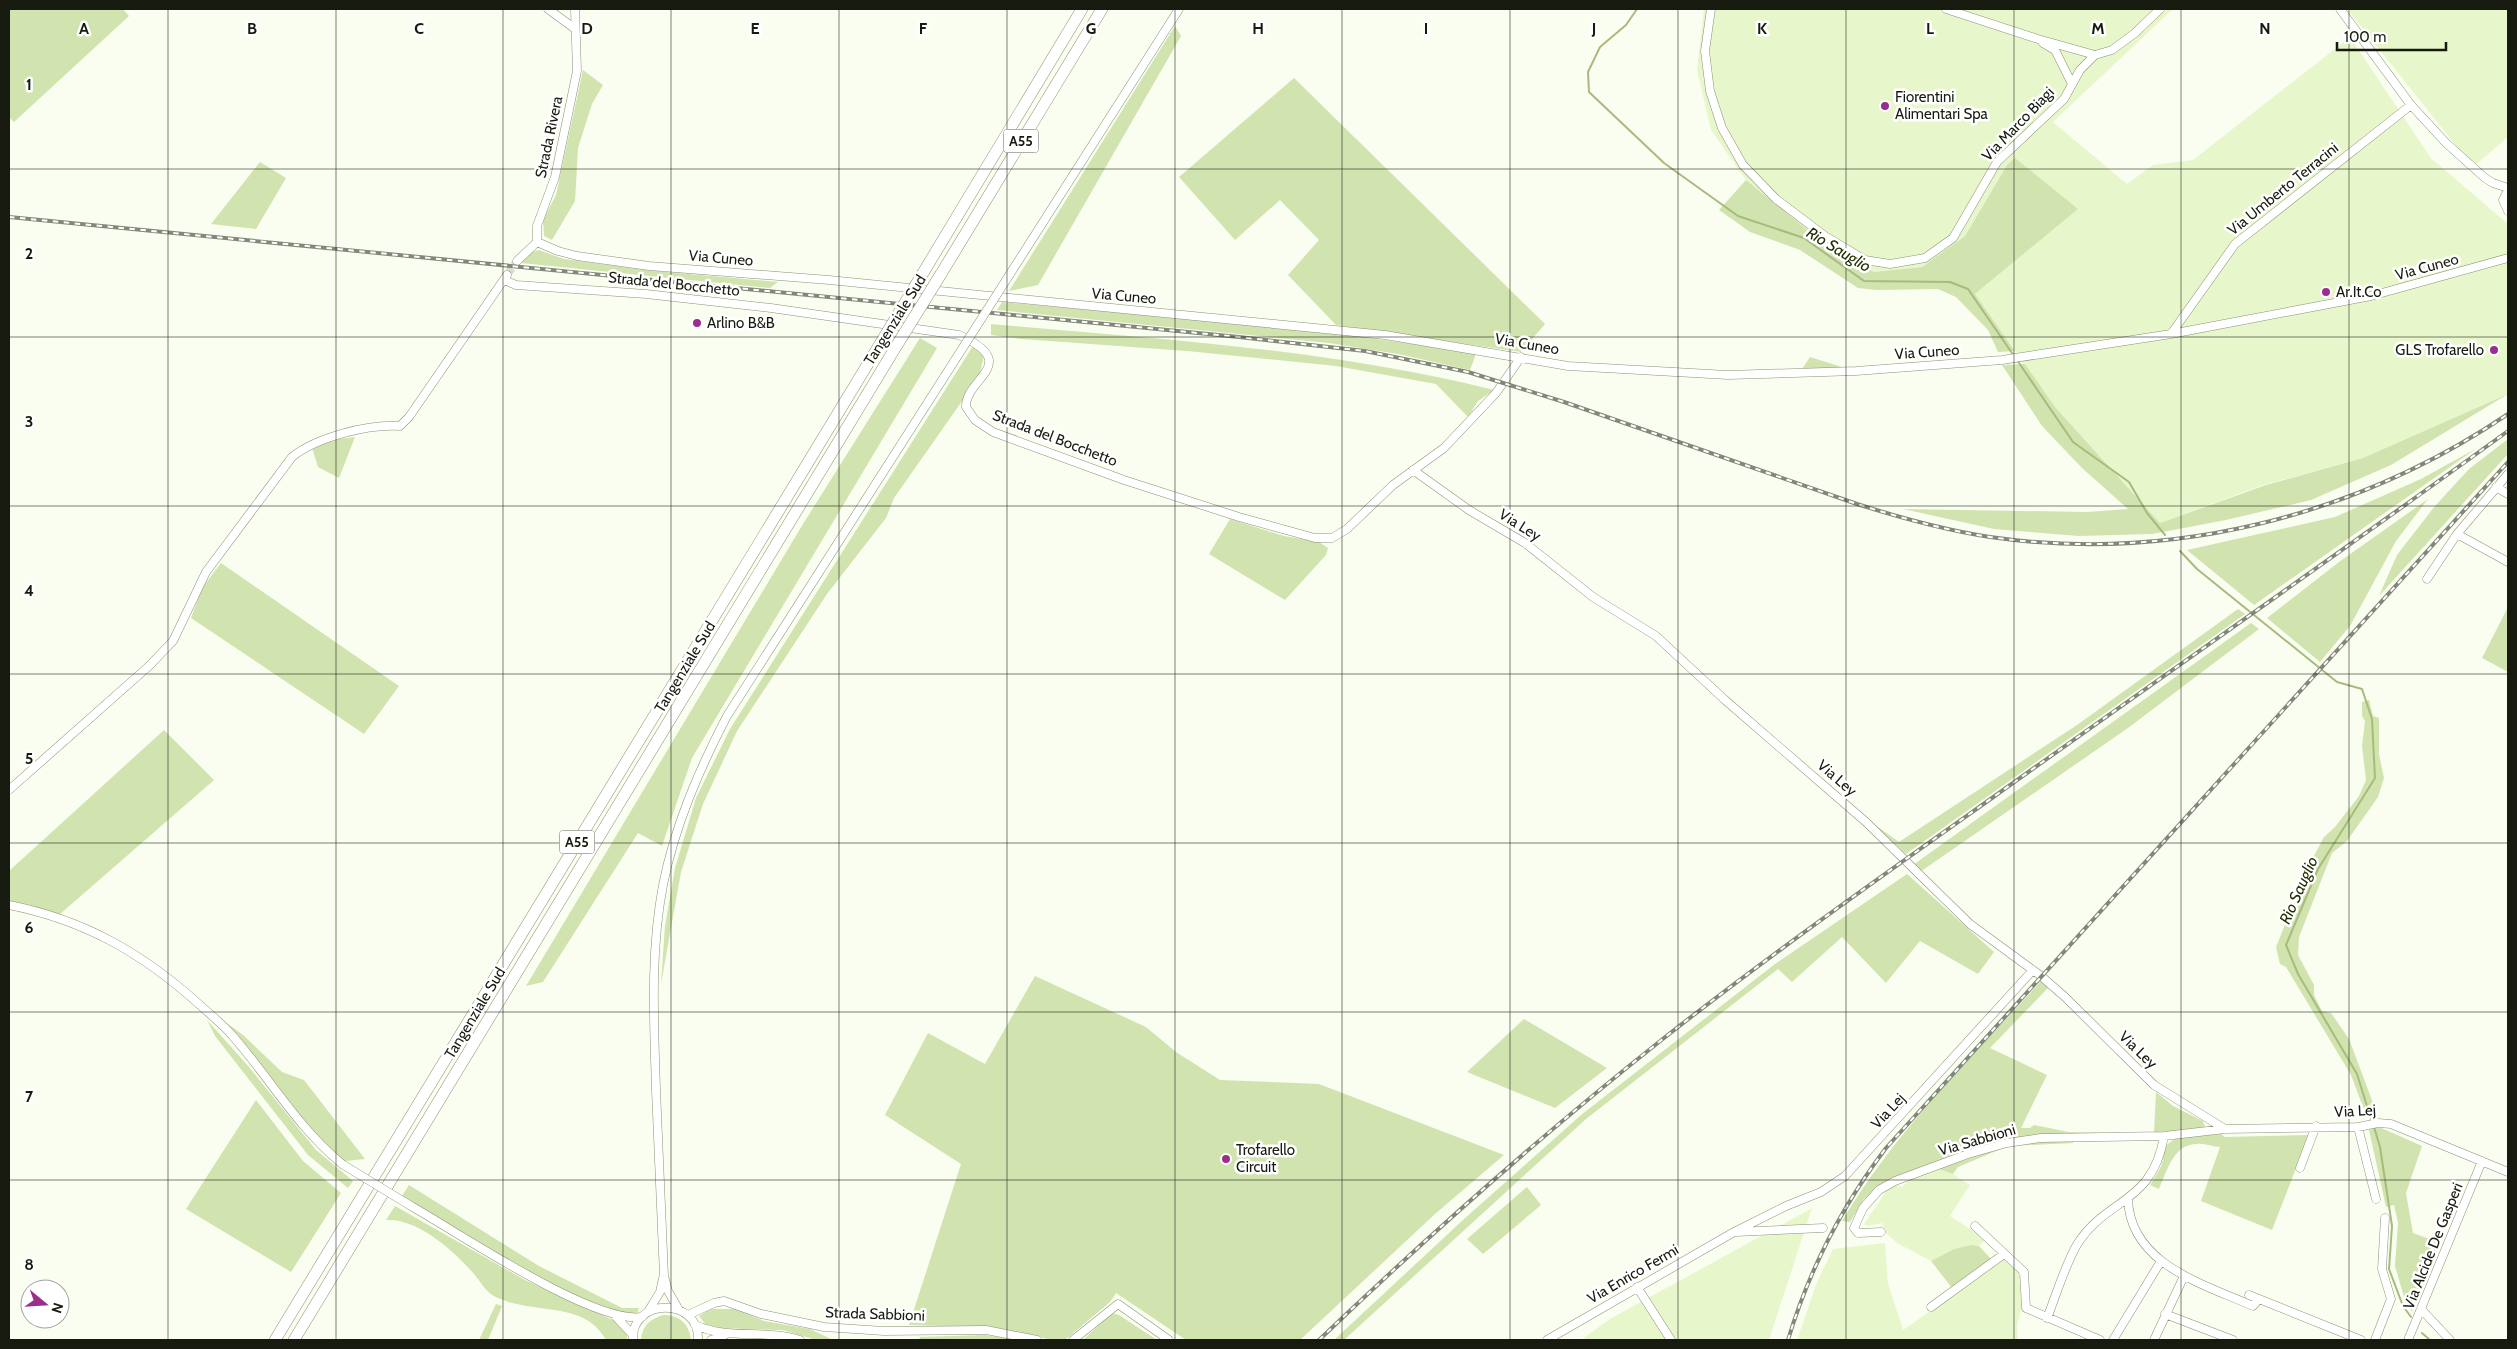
<svg xmlns="http://www.w3.org/2000/svg" width="2517" height="1349" font-family="Cabin,sans-serif">
<style>
.built{fill:#e8f7cb}
.green{fill:#d1e3ae}
.lines{fill:none;stroke-linecap:round;stroke-linejoin:round}
.stream{stroke:#a7bb7d;stroke-width:2}
.minor-tunnel{stroke:#d7dcce;stroke-width:8;stroke-dasharray:8 4;stroke-linecap:butt}
.minor-casing{stroke:#889373;stroke-width:9}
.highway-casing{stroke:#889373;stroke-width:12}
.minor{stroke:#fff;stroke-width:8}
.highway{stroke:#fff;stroke-width:11}
.rail-casing{stroke:#83877a;stroke-width:4}
.rail{stroke:#fff;stroke-width:2;stroke-dasharray:5.5;stroke-linecap:butt}
.minor-bridge-casing{stroke:#889373;stroke-width:9;stroke-linecap:butt}
.highway-bridge-casing{stroke:#889373;stroke-width:12;stroke-linecap:butt}
.minor-bridge{stroke:#fff;stroke-width:8}
.highway-bridge{stroke:#fff;stroke-width:11}
.grid{fill:none;stroke:#171b0f;stroke-width:1;stroke-opacity:0.55}
.poi-dot{fill:#9a2d8d;stroke:#fff;stroke-width:2}
.labels{text-anchor:middle;stroke-width:5;stroke-linejoin:round;paint-order:stroke}
.shield{fill:#fff;stroke:#5d5f57;stroke-width:1}
.shield-label{font-size:14px;font-weight:bold;fill:#171b0f}
.poi-label{font-size:15px;fill:#171b0f;stroke:#fff;text-anchor:start}
.street-label{font-size:15px;fill:#171b0f;stroke:#fff}
.water-label{font-size:16px;font-style:italic;fill:#232f00;stroke:#fff}
.grid-label{font-size:16px;text-anchor:middle;font-weight:bold;fill:#171b0f;stroke:#fff;stroke-width:5;stroke-linejoin:round;paint-order:stroke}
</style>
<rect width="100%" height="100%" fill="#f9fef0"/>
<path class="built" d="M 1704,9 L 2173,9 L 2053,122 L 2127,184 L 2153,165 L 2193,160 L 2350,37 L 2431,158 L 2508,224 L 2508,394 L 2363,458 L 2260,486 L 2160,523 L 2055,407 L 1975,294 L 2078,209 L 2007,165 L 1965,236 L 1922,267 L 1873,272 L 1832,250 L 1746,180 L 1711,130 L 1697,70 Z
M 2347,9 L 2508,9 L 2508,137 L 2473,167 Z
M 1939,1169 L 1948,1171 L 1970,1185 L 1950,1216 L 1986,1239 L 1979,1246 L 1971,1245 L 1954,1249 L 1931,1261 L 1897,1243 L 1884,1231 L 1882,1223 L 1868,1226 L 1864,1224 L 1887,1190 L 1894,1184 L 1902,1187 L 1913,1177 Z
M 1812,1208 L 1769,1340 L 1581,1340 L 1610,1319 Z
M 1885,1243 L 1888,1283 L 1903,1330 L 2004,1260 L 2021,1276 L 2022,1308 L 2017,1325 L 2018,1340 L 1797,1340 L 1817,1282 L 1833,1249 Z"/>
<path class="green" d="M 9,9 L 123,9 L 129,16 L 14,122 L 9,117 Z
M 1175,26 L 1181,36 L 1038,285 L 1009,291 Z
M 583,70 L 603,85 L 592,104 L 578,148 L 575,201 L 552,240 L 544,236 L 543,220 L 556,195 Z
M 1294,78 L 1545,324 L 1521,352 L 1336,325 L 1288,275 L 1319,240 L 1280,200 L 1235,240 L 1179,177 Z
M 2015,158 L 2078,209 L 1975,294 L 2015,351 L 1998,352 L 1988,330 L 1956,297 L 1938,289 L 1877,290 L 1858,288 L 1800,250 L 1750,232 L 1719,210 L 1746,180 L 1832,250 L 1874,272 L 1922,267 L 1965,236 L 2007,165 Z
M 260,162 L 286,178 L 256,229 L 211,224 Z
M 539,250 L 564,259 L 645,270 L 778,282 L 770,288 L 521,263 L 529,253 Z
M 1002,302 C 1160,317 1319,327 1476,354 L 1470,370 L 1398,354 L 1329,343 L 997,310 Z
M 991,324 C 1159,339 1329,349 1494,390 L 1478,401 L 1468,417 L 1436,384 L 1336,366 L 1187,351 L 1022,339 L 991,335 Z
M 920,338 L 937,348 L 692,758 L 662,846 L 638,833 L 543,982 L 526,986 L 803,524 Z
M 973,346 L 984,356 L 979,377 L 894,498 L 886,518 L 827,594 L 737,731 L 703,804 L 681,872 L 661,984 L 665,926 L 675,868 L 696,798 L 730,729 Z
M 1810,357 L 1845,368 L 1802,369 Z
M 2025,364 L 2055,407 L 2160,523 L 2266,485 L 2363,458 L 2508,394 L 2391,465 L 2311,500 L 2226,520 L 2152,534 L 2079,536 L 1994,529 L 1903,509 L 2087,512 L 2128,509 L 2082,468 L 2042,426 L 2002,365 Z
M 355,437 L 339,478 L 318,467 L 312,448 L 339,439 Z
M 2508,439 L 2508,454 L 2379,596 L 2397,555 L 2435,506 L 2469,469 Z
M 2477,448 L 2254,605 L 2187,550 L 2335,517 L 2421,479 Z
M 2428,499 L 2396,541 L 2350,626 L 2320,662 L 2267,618 L 2339,562 Z
M 1230,519 L 1284,536 L 1319,542 L 1328,548 L 1326,555 L 1285,600 L 1209,554 Z
M 221,563 L 399,686 L 364,734 L 191,618 L 202,588 Z
M 2508,607 L 2508,672 L 2482,658 Z
M 2238,609 L 2245,614 L 1906,854 L 1871,822 L 1899,842 L 2077,725 Z
M 2251,623 L 2259,629 L 2128,728 L 1920,872 L 1913,865 Z
M 2369,700 L 2373,716 L 2379,718 L 2379,754 L 2384,778 L 2378,797 L 2347,841 L 2332,853 L 2299,937 L 2298,955 L 2314,985 L 2314,995 L 2322,1011 L 2331,1013 L 2349,1039 L 2373,1103 L 2373,1116 L 2366,1115 L 2351,1075 L 2286,967 L 2280,964 L 2276,947 L 2309,865 L 2324,837 L 2335,827 L 2359,796 L 2366,780 L 2362,746 L 2365,721 L 2362,716 L 2362,702 Z
M 164,730 L 214,780 L 59,915 L 9,901 L 9,871 Z
M 1907,874 L 1994,952 L 1978,974 L 1920,941 L 1886,983 L 1842,937 L 1792,982 L 1778,969 L 1586,1119 L 1344,1340 L 1334,1340 L 1464,1219 L 1581,1115 L 1775,964 Z
M 1035,976 L 1146,1027 L 1176,1052 L 1220,1080 L 1319,1084 L 1504,1155 L 1435,1214 L 1300,1340 L 1186,1340 L 1116,1293 L 1110,1302 L 1065,1340 L 1053,1340 L 995,1328 L 909,1325 L 961,1164 L 885,1115 L 928,1033 L 985,1064 Z
M 2041,981 L 2048,988 L 1990,1048 L 2047,1075 L 2021,1128 L 2030,1128 L 2034,1125 L 2069,1132 L 2106,1133 L 2042,1135 L 2005,1140 L 1878,1187 L 1864,1199 L 1850,1222 L 1842,1221 C 1895,1132 1971,1058 2041,981 Z
M 1524,1019 L 1607,1068 L 1555,1108 L 1467,1072 Z
M 207,1020 L 249,1067 L 316,1150 L 353,1181 L 348,1188 L 308,1155 L 215,1036 Z
M 224,1021 L 243,1035 L 282,1072 L 304,1080 L 365,1159 L 345,1161 C 297,1121 261,1070 224,1021 Z
M 2156,1092 L 2173,1106 L 2203,1121 L 2205,1126 L 2201,1130 L 2154,1132 Z
M 256,1100 L 303,1161 L 341,1193 L 291,1272 L 186,1209 Z
M 2379,1127 L 2422,1146 L 2406,1193 L 2413,1233 L 2440,1243 L 2412,1312 L 2404,1297 L 2395,1266 L 2398,1223 L 2394,1205 L 2386,1207 L 2369,1130 Z
M 2222,1134 L 2224,1137 L 2309,1135 L 2272,1230 L 2201,1201 L 2220,1147 C 2212,1147 2205,1143 2197,1144 C 2174,1144 2167,1170 2159,1189 L 2150,1185 C 2155,1177 2161,1169 2163,1160 C 2164,1156 2163,1152 2165,1148 C 2173,1132 2207,1136 2222,1134 Z
M 2075,1139 L 2073,1143 L 2008,1146 L 1958,1167 L 1953,1174 L 1939,1169 L 2008,1145 L 2042,1140 Z
M 409,1185 L 539,1266 L 622,1308 L 639,1308 L 637,1314 L 620,1315 L 545,1281 L 402,1196 Z
M 1527,1187 L 1541,1205 L 1483,1254 L 1467,1239 Z
M 395,1206 L 525,1280 L 613,1320 C 622,1325 628,1329 627,1340 L 606,1340 C 584,1299 531,1316 494,1296 C 486,1292 480,1281 474,1274 C 454,1251 418,1218 386,1220 Z
M 1971,1245 L 1979,1246 L 1992,1260 L 1952,1288 L 1931,1261 L 1954,1249 Z
M 496,1304 L 502,1306 L 488,1340 L 479,1340 Z
M 710,1309 L 736,1309 L 764,1321 L 810,1329 L 833,1340 L 816,1340 L 783,1330 L 715,1328 L 706,1325 L 699,1316 Z
M 1112,1313 L 1119,1315 L 1157,1340 L 1083,1340 Z
M 663,1315 C 680,1315 689,1324 691,1340 L 641,1340 C 642,1326 650,1319 663,1315 Z
M 986,1335 L 1015,1340 L 919,1340 L 920,1337 Z"/>
<g class="lines">
<path class="stream" d="M 1637,9 L 1626,25 L 1600,47 L 1588,72 L 1589,92 L 1664,163 L 1738,216 L 1804,238 L 1864,281 L 1950,282 L 1968,289 L 2014,356
M 2017,360 L 2073,442 L 2129,482 L 2147,513 L 2165,535
M 2180,551 L 2197,569 L 2337,682 L 2362,689 L 2372,719 L 2375,778 L 2318,869 L 2286,945 L 2298,974 L 2357,1074 L 2372,1122
M 2374,1127 L 2380,1147 L 2392,1226 L 2389,1269 L 2403,1306 L 2411,1317
M 2422,1333 L 2430,1340"/>
<path class="minor-tunnel" d="M 507,275 L 517,261"/>
<defs>
<path id="minor" d="M 548,9 L 574,28
M 1711,9 L 1705,51 L 1710,91 L 1722,128 L 1743,165 L 1776,199 L 1825,236 L 1865,260 L 1890,264 L 1925,258 L 1953,238 L 1997,162 L 2064,99 L 2080,70 L 2095,55 L 2112,50 L 2135,33 L 2160,9
M 1946,9 L 2038,39 L 2095,55
M 2340,9 L 2411,105 L 2446,143 L 2485,178 L 2493,183 L 2508,188
M 2043,43 L 2055,50 L 2072,84
M 2508,190 L 2503,200 L 2508,211
M 537,242 L 558,251 L 577,256 L 649,266 L 829,280 L 1385,335 L 1568,366 L 1728,375 L 1856,371 L 2002,360 L 2171,334 L 2371,296 L 2508,258
M 517,261 L 537,242 L 537,226 L 555,177 L 577,71 L 575,9
M 1010,274 L 1179,9
M 504,280 L 516,285 L 646,294 L 771,308 L 959,335 C 1023,364 965,378 966,407 L 975,420 L 993,432 L 1124,480 L 1239,517 L 1315,538 L 1332,538 L 1347,529 L 1393,485 L 1444,448 L 1496,393 L 1521,357
M 2171,334 L 2235,244 L 2411,105
M 1413,470 L 1469,510 L 1525,543 L 1593,597 L 1656,636 L 1725,700 L 1866,822 L 1970,924 L 2041,976 L 2065,997 L 2154,1085 L 2225,1129
M 2496,487 L 2508,494
M 2457,534 L 2508,474
M 2427,579 L 2457,534 L 2508,562
M 9,790 L 149,666 L 173,641 L 206,572 L 292,457 C 317,437 368,424 400,426 L 409,417 L 507,275
M 9,905 C 85,920 144,954 201,1006 C 211,1015 222,1024 231,1034 C 270,1078 296,1126 342,1164
M 2358,1127 L 2376,1199
M 2300,1168 L 2316,1126
M 2128,1199 C 2130,1264 2203,1284 2253,1306 L 2259,1299
M 411,1206 C 459,1233 593,1324 642,1317
M 1975,1226 L 2024,1272 L 2026,1308 L 2100,1340
M 1736,1232 L 1823,1228
M 1881,1232 L 1858,1233 L 1854,1228 L 1863,1208 L 1879,1190 L 1895,1181 L 1968,1154 L 2007,1143 L 2041,1138 L 2164,1136 L 2225,1129 L 2358,1127 L 2378,1123 L 2391,1124 L 2508,1172
M 1637,1287 L 1671,1340
M 2249,1295 L 2361,1340
M 1931,1307 L 2004,1254
M 649,1310 L 660,1292 L 663,1278
M 679,1310 L 668,1291 L 664,1276 C 661,1214 659,1152 656,1090 C 654,1022 650,953 663,885 C 675,825 699,770 727,716 L 955,360
M 2422,1310 L 2450,1340
M 2165,1314 L 2233,1340
M 688,1315 L 714,1303 L 724,1301 L 761,1314 L 824,1327 L 884,1331 L 986,1330 L 1037,1340
M 616,1317 L 633,1335
M 2047,1318 C 2056,1296 2066,1262 2078,1243 C 2108,1197 2153,1204 2164,1136
M 695,1325 C 728,1340 765,1329 800,1340
M 633,1340 C 631,1297 700,1297 698,1340
M 711,1340 L 725,1335
M 1073,1340 L 1118,1304 L 1169,1340
M 1547,1340 L 1734,1232 L 1786,1206 L 1821,1192 L 1845,1176 L 2033,970
M 2113,1340 L 2161,1261
M 2154,1340 L 2184,1276
M 2375,1340 L 2391,1299 L 2382,1269 L 2385,1218
M 2408,1340 L 2482,1161"/>
<path id="highway" d="M 923,273 L 1082,9
M 941,274 L 1102,9
M 275,1340 L 880,344
M 294,1340 L 897,345"/>
</defs>
<use href="#minor" class="minor-casing"/>
<use href="#highway" class="highway-casing"/>
<use href="#minor" class="minor"/>
<use href="#highway" class="highway"/>
<defs>
<path id="rail" d="M 9,217 L 1239,337 L 1365,351 L 1468,372 L 1564,402 L 1857,504 C 1901,518 1945,530 1990,537 C 2172,563 2357,516 2508,414
M 1319,1340 C 1430,1234 1544,1133 1664,1038 C 1771,954 1882,876 1992,798 C 2164,675 2337,555 2508,431
M 1788,1340 C 1809,1270 1842,1206 1886,1148 L 2508,462"/>
</defs>
<use href="#rail" class="rail-casing"/>
<use href="#rail" class="rail"/>
<defs>
<path id="minor-bridge" d="M 955,360 L 1010,274
M 342,1164 L 411,1206"/>
<path id="highway-bridge" d="M 880,344 L 923,273
M 897,345 L 941,274"/>
</defs>
<use href="#minor-bridge" class="minor-bridge-casing"/>
<use href="#highway-bridge" class="highway-bridge-casing"/>
<use href="#minor-bridge" class="minor-bridge"/>
<use href="#highway-bridge" class="highway-bridge"/>
</g>
<path class="grid" d="M 168,9 L 168,1340M 336,9 L 336,1340M 503,9 L 503,1340M 671,9 L 671,1340M 839,9 L 839,1340M 1007,9 L 1007,1340M 1175,9 L 1175,1340M 1342,9 L 1342,1340M 1510,9 L 1510,1340M 1678,9 L 1678,1340M 1846,9 L 1846,1340M 2014,9 L 2014,1340M 2181,9 L 2181,1340M 2349,9 L 2349,1340M 9,169 L 2508,169M 9,337 L 2508,337M 9,506 L 2508,506M 9,674 L 2508,674M 9,843 L 2508,843M 9,1012 L 2508,1012M 9,1180 L 2508,1180"/>
<g class="poi-dot">
<circle cx="1885" cy="106" r="5"/>
<circle cx="2326" cy="292" r="5"/>
<circle cx="697" cy="323" r="5"/>
<circle cx="2494" cy="350" r="5"/>
<circle cx="1226" cy="1159" r="5"/>
</g>
<g class="labels">
<g class="shield">
<rect x="1003.5" y="129.5" width="35" height="23" rx="4"/>
<rect x="559.5" y="830.5" width="35" height="23" rx="4"/>
</g>
<g class="shield-label">
<text x="1021" y="146">A55</text>
<text x="577" y="847">A55</text>
</g>
<g class="poi-label">
<text x="1895" y="102">Fiorentini<tspan x="1895" dy="17">Alimentari Spa</tspan></text>
<text x="2336" y="297">Ar.It.Co</text>
<text x="707" y="328">Arlino B&amp;B</text>
<text x="2484" y="355" text-anchor="end">GLS Trofarello</text>
<text x="1236" y="1155">Trofarello<tspan x="1236" dy="17">Circuit</tspan></text>
</g>
<g class="street-label">
<text transform="translate(2018 124) rotate(-46)" y="5">Via Marco Biagi</text>
<text transform="translate(549 137) rotate(-78)" y="5">Strada Rivera</text>
<text transform="translate(2283 189) rotate(-39)" y="5">Via Umberto Terracini</text>
<text transform="translate(721 258) rotate(5)" y="5">Via Cuneo</text>
<text transform="translate(2427 267) rotate(-15)" y="5">Via Cuneo</text>
<text transform="translate(674 284) rotate(6)" y="5">Strada del Bocchetto</text>
<text transform="translate(1124 296) rotate(5)" y="5">Via Cuneo</text>
<text transform="translate(895 320) rotate(-58)" y="5">Tangenziale Sud</text>
<text transform="translate(1527 344) rotate(10)" y="5">Via Cuneo</text>
<text transform="translate(1927 352) rotate(-4)" y="5">Via Cuneo</text>
<text transform="translate(1055 438) rotate(21)" y="5">Strada del Bocchetto</text>
<text transform="translate(1520 525) rotate(32)" y="5">Via Ley</text>
<text transform="translate(685 667) rotate(-59)" y="5">Tangenziale Sud</text>
<text transform="translate(1837 778) rotate(41)" y="5">Via Ley</text>
<text transform="translate(475 1013) rotate(-59)" y="5">Tangenziale Sud</text>
<text transform="translate(2138 1050) rotate(44)" y="5">Via Ley</text>
<text transform="translate(1888 1111) rotate(-47)" y="5">Via Lej</text>
<text transform="translate(2355 1111) rotate(-3)" y="5">Via Lej</text>
<text transform="translate(1977 1140) rotate(-16)" y="5">Via Sabbioni</text>
<text transform="translate(2433 1246) rotate(-68)" y="5">Via Alcide De Gasperi</text>
<text transform="translate(1633 1274) rotate(-30)" y="5">Via Enrico Fermi</text>
<text transform="translate(875 1314) rotate(2)" y="5">Strada Sabbioni</text>
</g>
<g class="water-label">
<text transform="translate(1839 249) rotate(31)" y="6">Rio Sauglio</text>
<text transform="translate(2298 890) rotate(-66)" y="6">Rio Sauglio</text>
</g>
</g>
<g class="grid-label">
<text x="84" y="34">A</text>
<text x="252" y="34">B</text>
<text x="419" y="34">C</text>
<text x="587" y="34">D</text>
<text x="755" y="34">E</text>
<text x="923" y="34">F</text>
<text x="1091" y="34">G</text>
<text x="1258" y="34">H</text>
<text x="1426" y="34">I</text>
<text x="1594" y="34">J</text>
<text x="1762" y="34">K</text>
<text x="1930" y="34">L</text>
<text x="2098" y="34">M</text>
<text x="2265" y="34">N</text>
<text x="29" y="90">1</text>
<text x="29" y="259">2</text>
<text x="29" y="427">3</text>
<text x="29" y="596">4</text>
<text x="29" y="764">5</text>
<text x="29" y="933">6</text>
<text x="29" y="1102">7</text>
<text x="29" y="1270">8</text>
</g>
<rect width="2517" height="1349" fill="none" stroke="#171b0f" stroke-width="20"/>
<g transform="translate(45 1304) rotate(108)"><circle r="24" fill="#ffffff" stroke="#a2a49f"/>
<path d="M0-4L9 19L0 12L-9 19Z" fill="#9a2d8d"/>
<text y="-8" font-size="14" font-weight="bold" text-anchor="middle" fill="#171b0f">N</text>
</g>
<path d="M2337 42v8h109v-8" fill="none" stroke="#171b0f" stroke-width="2.5"/>
<text x="2344" y="42" font-size="15" fill="#171b0f" stroke="#ffffff" stroke-width="4" paint-order="stroke">100 m</text>
</svg>
